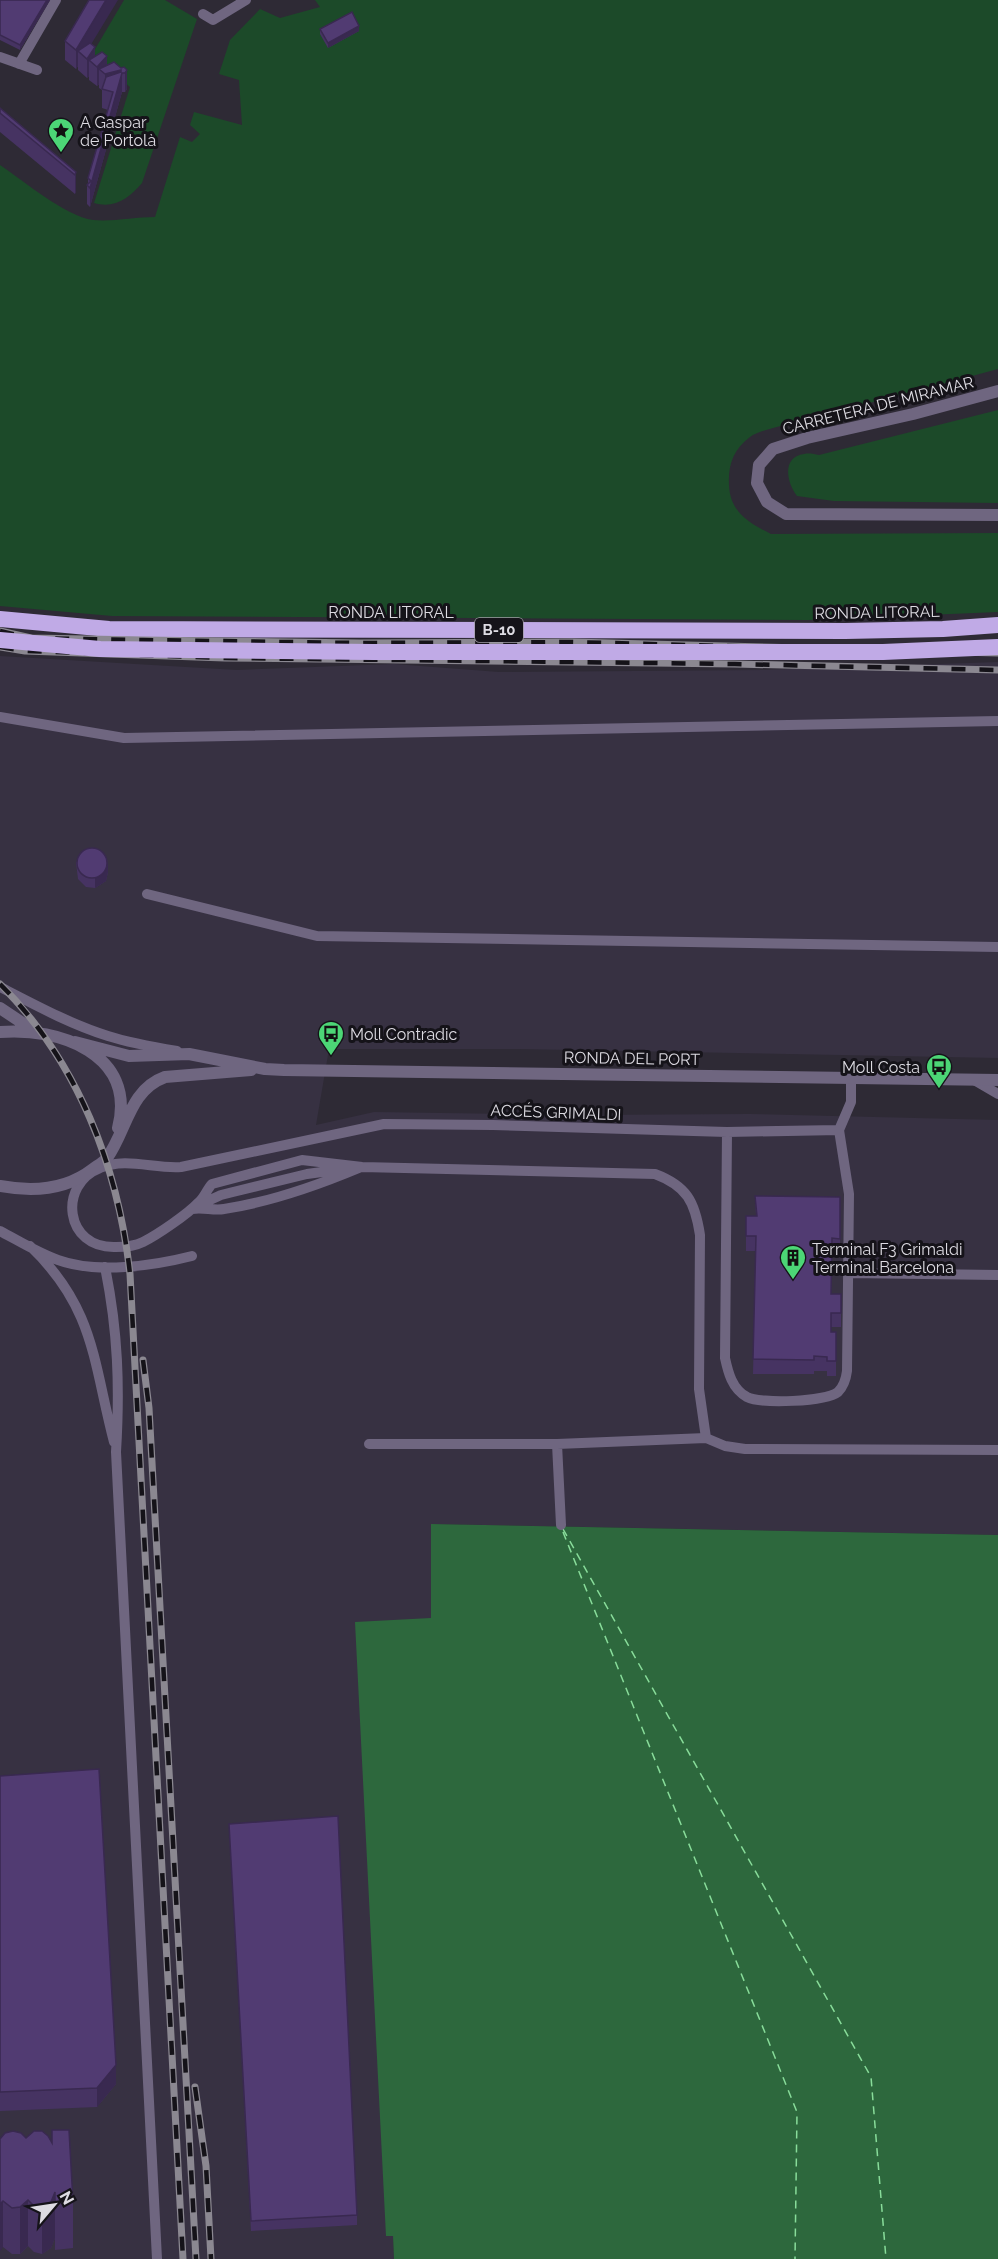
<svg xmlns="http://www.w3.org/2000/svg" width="998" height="2259" font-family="Raleway,sans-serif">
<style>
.built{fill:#373142}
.green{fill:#1c4a29}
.water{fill:#2d683d}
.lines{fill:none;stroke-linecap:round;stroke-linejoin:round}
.ferry{stroke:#88dc9a;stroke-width:1.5;stroke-dasharray:8 6;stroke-linecap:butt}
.service{stroke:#6f6680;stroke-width:10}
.minor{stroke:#6f6680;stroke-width:12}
.tertiary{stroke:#6f6680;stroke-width:12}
.trunk{stroke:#c0aae6;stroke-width:16}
.rail-casing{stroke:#8b8891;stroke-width:7}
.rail{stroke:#151319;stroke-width:4.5;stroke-dasharray:14;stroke-linecap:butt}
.trunk-bridge{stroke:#c0aae6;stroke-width:16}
.wall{fill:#463362}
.shaded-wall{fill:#392950}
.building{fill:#513b72;stroke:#392950;stroke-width:1.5}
.labels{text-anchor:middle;stroke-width:6;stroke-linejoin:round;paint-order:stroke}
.shield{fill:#151319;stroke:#a19fa6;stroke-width:1.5}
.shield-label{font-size:15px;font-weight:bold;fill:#dddbe2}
.poi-label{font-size:16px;fill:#dddbe2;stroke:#151319;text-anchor:start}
.street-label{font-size:16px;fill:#dddbe2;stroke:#151319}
</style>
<rect width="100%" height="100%" fill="#2e2a35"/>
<path class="built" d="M 0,656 L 237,670 L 394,664 L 499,672 L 764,670 L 998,662 L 998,1058 L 519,1049 L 329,1049 L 316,1125 L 374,1112 L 586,1115 L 749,1114 L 998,1120 L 998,1535 L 431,1524 L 431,1618 L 386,2236 L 393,2236 L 394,2259 L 0,2259 Z"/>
<path class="green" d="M 124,0 L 165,0 L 197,19 L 142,183 C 129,198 115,209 94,203 L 130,87 L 91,56 Z
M 315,0 L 998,0 L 998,369 C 933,387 867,403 802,421 C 788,425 761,429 750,437 C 733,450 728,465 729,485 C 730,512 749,523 771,534 L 998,533 L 998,612 L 808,620 L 112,616 L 0,606 L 0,165 C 24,181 65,216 93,220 C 112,222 135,217 155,217 L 180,137 L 192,142 L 200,134 L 190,125 L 194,112 L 242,125 L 239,80 L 219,74 L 230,40 L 260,9 L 280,18 L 320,7 Z
M 998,410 L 998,503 L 834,501 L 797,496 C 787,483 781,457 804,454 C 809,453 814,454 819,455 Z"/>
<path class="water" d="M 431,1524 L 998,1535 L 998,2259 L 394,2259 L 393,2236 L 386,2236 L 355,1622 L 431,1618 Z"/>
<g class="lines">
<path class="ferry" d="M 563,1529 L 871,2077 L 886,2259
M 563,1532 L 797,2112 L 795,2259"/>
<path class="service" d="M 203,14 L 213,20 L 246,0
M 0,57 L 37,70
M 19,64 L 56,0
M 0,717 L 124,738 L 998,721
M 147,894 L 317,936 L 998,947
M 0,987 C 35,1005 70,1024 108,1036 C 130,1043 153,1047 177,1051
M 974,1080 L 998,1094
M 839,1130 L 727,1132 L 493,1125 L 384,1124 L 181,1167 C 154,1169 126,1157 100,1168 C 58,1184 64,1249 116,1247 C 125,1247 135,1246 143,1242 C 157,1235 188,1214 199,1202 C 205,1197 207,1189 212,1184 L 302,1160 L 362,1167 L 655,1174 C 687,1186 695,1202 700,1235 L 699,1389 L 706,1438 L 725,1446 L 745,1449 L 998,1450
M 727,1132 L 725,1358 C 728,1372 732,1389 747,1397 C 761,1404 825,1402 838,1392 C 844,1386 846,1379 847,1371 L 849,1194 L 839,1130 L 851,1102 L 851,1077
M 199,1205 L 221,1195 L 233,1192 L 307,1174 L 344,1169
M 192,1209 C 203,1207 214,1211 224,1209 C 271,1202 316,1186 359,1168
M 0,1231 C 19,1241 38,1253 58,1260 C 96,1274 153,1266 192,1256
M 30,1246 C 95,1308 93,1362 114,1442
M 105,1267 C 118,1331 120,1387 116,1452 L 157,2259
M 849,1273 L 998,1275
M 369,1444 L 557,1444 L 706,1438
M 557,1444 L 561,1525"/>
<path class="minor" d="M 0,1008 L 36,1032
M 0,1032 C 59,1027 137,1054 118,1128
M 75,1042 L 129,1056 L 189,1054 L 265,1069 L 284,1070 L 998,1080
M 0,1186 C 32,1192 66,1190 93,1169 C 97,1166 104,1162 107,1158 C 127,1130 129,1090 165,1077 L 251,1070"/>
<path class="tertiary" d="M 998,391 L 913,414 L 807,438 L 773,449 L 759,465 L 757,483 L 767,502 L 786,514 L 998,515"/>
<path class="trunk" d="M 0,619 L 109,629 L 845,631 L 943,629 L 998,625"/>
<defs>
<path id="rail" d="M 0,631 L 31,638 L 143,640 L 360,643 L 572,642 L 998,653
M 0,647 L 25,651 L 225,658 L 735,664 L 998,670
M 0,984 C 78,1062 118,1166 130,1274 L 183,2259
M 143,1360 L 149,1408 L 196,2259
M 195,2087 L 206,2166 L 211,2259"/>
</defs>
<use href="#rail" class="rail-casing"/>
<use href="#rail" class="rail"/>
<path class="trunk-bridge" d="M 0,640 L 100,649 L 373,652 L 883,652 L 998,647"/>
</g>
<path class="wall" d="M 0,0 L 50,0 L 20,50 L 0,40 Z
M 320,29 L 359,31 L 328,48 L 320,34 Z
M 65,41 L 92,44 L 95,56 L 107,65 L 127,70 L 127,89 L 125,92 L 122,92 L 90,207 L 87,204 L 87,185 L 88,183 L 88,178 L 108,110 L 102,108 L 102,90 L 99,88 L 99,84 L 97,86 L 89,80 L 89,76 L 87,78 L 78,70 L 78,66 L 76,69 L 65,60 Z
M 0,108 L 76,172 L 76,191 L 75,194 L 0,132 Z
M 76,862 L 108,872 L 106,881 L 95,888 L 86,887 L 78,879 Z
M 755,1196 L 840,1197 L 840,1253 L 832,1253 L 831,1294 L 841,1294 L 841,1327 L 831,1327 L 831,1332 L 836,1332 L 836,1376 L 827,1376 L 827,1371 L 814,1371 L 814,1374 L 753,1374 L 756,1251 L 746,1251 L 746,1236 L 756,1216 Z
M 0,1776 L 116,2084 L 97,2107 L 0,2111 Z
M 229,1824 L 357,2215 L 357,2225 L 251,2231 Z
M 0,2139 L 73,2202 L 73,2248 L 55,2250 L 55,2238 L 51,2248 L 42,2254 L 34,2252 L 28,2246 L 20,2254 L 12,2254 L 3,2247 Z"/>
<path class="shaded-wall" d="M 47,0 L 50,0 L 20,50 L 20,45 Z
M 106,0 L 118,0 L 84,56 L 78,51 L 78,66 L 76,69 L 76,50 Z
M 359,26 L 359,31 L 328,48 L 328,43 Z
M 95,47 L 95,66 L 89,60 L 89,76 L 87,78 L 87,59 Z
M 107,56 L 107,74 L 121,70 L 121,78 L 122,73 L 122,92 L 90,207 L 90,188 L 117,90 L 105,90 L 105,74 L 99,69 L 99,84 L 97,86 L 97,67 Z
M 127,70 L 127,89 L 125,92 L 125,73 Z
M 76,172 L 76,191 L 75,194 L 75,175 Z
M 108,863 L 108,872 L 106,881 L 95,888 L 95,878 Z
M 116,2065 L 116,2084 L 97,2107 L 97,2088 Z
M 55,2192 L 55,2238 L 51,2248 L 42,2254 L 42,2207 Z
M 28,2200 L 28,2246 L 20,2254 L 20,2207 Z
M 3,2201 L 3,2247 L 0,2251 L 0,2204 Z"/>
<path class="building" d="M 0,0 L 47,0 L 20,45 L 0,35 Z
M 89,0 L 106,0 L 76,50 L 65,41 Z
M 352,12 L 359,26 L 328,43 L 320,29 Z
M 90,43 L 95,47 L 87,59 L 78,51 Z
M 102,52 L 107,56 L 97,67 L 89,60 Z
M 114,62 L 121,68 L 124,67 L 127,70 L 125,73 L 122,73 L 90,188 L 87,185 L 91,181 L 88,178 L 113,92 L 102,89 L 106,77 L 121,72 L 121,70 L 105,74 L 99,69 Z
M 0,108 L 76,172 L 75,175 L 0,113 Z
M77 863a15 15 0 1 1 30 0a15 15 0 1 1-30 0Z
M 755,1196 L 840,1197 L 840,1239 L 832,1238 L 831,1294 L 841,1294 L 841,1313 L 831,1313 L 831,1332 L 836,1332 L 836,1361 L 827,1361 L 827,1357 L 814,1356 L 814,1360 L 753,1359 L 756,1236 L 746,1236 L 746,1216 L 757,1216 Z
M 99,1769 L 116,2065 L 97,2088 L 0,2092 L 0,1776 Z
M 338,1816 L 357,2215 L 251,2221 L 229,1824 Z
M 52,2130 L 69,2130 L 73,2202 L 55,2203 L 55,2192 L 51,2202 L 42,2207 L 34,2206 L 28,2200 L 20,2207 L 12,2208 L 3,2201 L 0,2204 L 0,2139 L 5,2133 L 13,2131 L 21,2133 L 26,2138 L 34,2131 L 42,2131 L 48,2136 L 52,2143 Z"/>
<defs>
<symbol id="sight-pin" viewBox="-11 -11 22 30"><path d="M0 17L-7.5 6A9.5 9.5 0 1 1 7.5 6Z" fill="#4cd676" stroke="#151319"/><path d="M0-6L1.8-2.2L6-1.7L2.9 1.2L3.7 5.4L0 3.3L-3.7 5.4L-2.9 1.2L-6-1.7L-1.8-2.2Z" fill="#111"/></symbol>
<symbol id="bus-pin" viewBox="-11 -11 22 30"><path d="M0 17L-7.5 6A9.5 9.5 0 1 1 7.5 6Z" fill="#4cd676" stroke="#151319"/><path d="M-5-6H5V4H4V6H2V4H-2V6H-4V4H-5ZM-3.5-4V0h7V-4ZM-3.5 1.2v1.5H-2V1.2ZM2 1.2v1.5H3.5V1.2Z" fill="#111"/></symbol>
<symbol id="building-pin" viewBox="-11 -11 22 30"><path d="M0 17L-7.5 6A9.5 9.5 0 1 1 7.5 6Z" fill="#4cd676" stroke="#151319"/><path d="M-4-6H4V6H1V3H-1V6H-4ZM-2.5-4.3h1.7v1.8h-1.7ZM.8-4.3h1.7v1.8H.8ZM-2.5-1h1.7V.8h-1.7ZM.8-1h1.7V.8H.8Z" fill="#111"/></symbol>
</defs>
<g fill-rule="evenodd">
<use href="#sight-pin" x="46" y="116" width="30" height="40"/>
<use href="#bus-pin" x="316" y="1019" width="30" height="40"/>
<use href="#bus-pin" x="924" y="1052" width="30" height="40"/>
<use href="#building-pin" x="778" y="1243" width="30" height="40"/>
</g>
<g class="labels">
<rect class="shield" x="475" y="618" width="48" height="24" rx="4.5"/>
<g class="shield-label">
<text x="499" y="635">B-10</text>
</g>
<g class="poi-label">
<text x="80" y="128">A Gaspar<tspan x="80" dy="18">de Portolà</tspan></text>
<text x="350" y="1040">Moll Contradic</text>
<text x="920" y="1073" text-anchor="end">Moll Costa</text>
<text x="812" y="1255">Terminal F3 Grimaldi<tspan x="812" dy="18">Terminal Barcelona</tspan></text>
</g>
<g class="street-label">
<text transform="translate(878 405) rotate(-14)" y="6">CARRETERA DE MIRAMAR</text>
<text x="391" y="618">RONDA LITORAL</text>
<text transform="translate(877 612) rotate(-1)" y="6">RONDA LITORAL</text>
<text transform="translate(632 1058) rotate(1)" y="6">RONDA DEL PORT</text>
<text transform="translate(556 1112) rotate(2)" y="6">ACCÉS GRIMALDI</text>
</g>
</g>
<g transform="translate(54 2205) rotate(61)" stroke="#151319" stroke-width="4.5" paint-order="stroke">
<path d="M0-4.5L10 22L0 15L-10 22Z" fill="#dddbe2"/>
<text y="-9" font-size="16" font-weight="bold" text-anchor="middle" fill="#dddbe2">N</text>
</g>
</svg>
